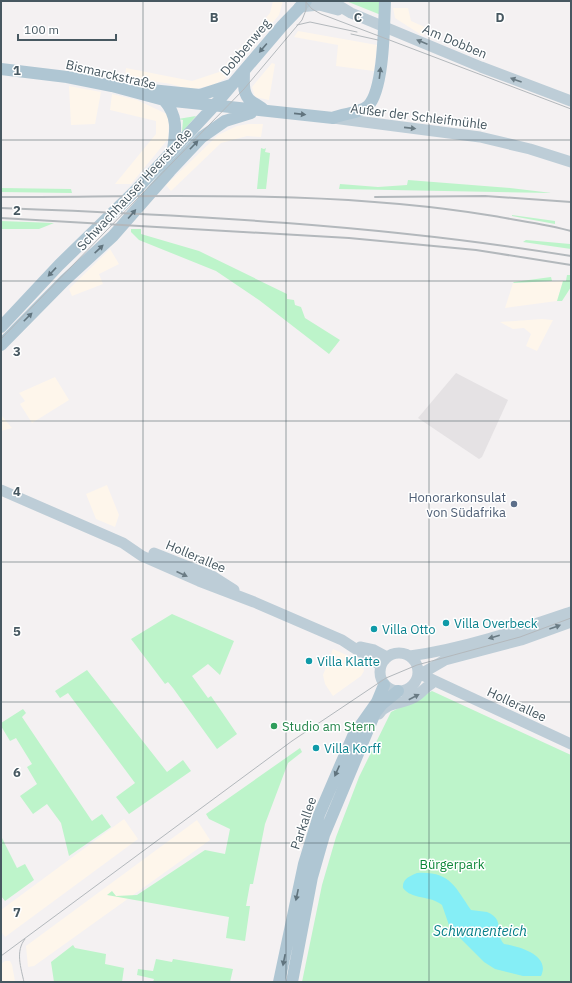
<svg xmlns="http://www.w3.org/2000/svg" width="572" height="983" font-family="'IBM Plex Sans',sans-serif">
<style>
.commercial{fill:#fef6eb}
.education{fill:#e5e2e4}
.green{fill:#bdf4ca}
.water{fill:#85eef6}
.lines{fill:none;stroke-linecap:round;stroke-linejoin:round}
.secondary{stroke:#bdcdd7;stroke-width:11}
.primary{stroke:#afc6d3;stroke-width:12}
.tram{stroke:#b3b8bc;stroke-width:1}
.rail{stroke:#b3b8bc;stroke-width:2}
.oneway{fill:#6a7b84}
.oneway2{fill:#61747e}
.grid{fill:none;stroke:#475861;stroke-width:1;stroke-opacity:0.55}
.service-dot{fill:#5c6f8a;stroke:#fff;stroke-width:1.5}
.culture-dot{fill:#0f9aa8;stroke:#fff;stroke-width:1.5}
.leisure-dot{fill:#2e9e5b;stroke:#fff;stroke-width:1.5}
.labels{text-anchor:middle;stroke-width:3;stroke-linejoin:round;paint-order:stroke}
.street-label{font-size:13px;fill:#475861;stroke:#fff}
.service-label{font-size:13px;fill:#4e5e75;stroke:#fff;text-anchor:end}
.culture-label{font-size:13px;fill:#0d838f;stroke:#fff;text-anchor:start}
.leisure-label{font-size:13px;fill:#27864d;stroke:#fff;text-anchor:start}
.park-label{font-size:13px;fill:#0d8739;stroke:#fff}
.water-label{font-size:14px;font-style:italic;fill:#057f88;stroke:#fff}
.grid-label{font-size:13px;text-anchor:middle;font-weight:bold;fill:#475861;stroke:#fff;stroke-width:3;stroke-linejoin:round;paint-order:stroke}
</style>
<rect width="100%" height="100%" fill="#f4f1f2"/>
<path class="commercial" d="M 273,1 L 283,1 L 279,15 L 226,78 L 213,85 L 191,90 L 171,84 L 125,77 L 126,68 L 192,81 L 219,72 L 270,13 Z
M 393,8 L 408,8 L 411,21 L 427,28 L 423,36 L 395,18 Z
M 298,31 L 377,45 L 374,71 L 336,66 L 338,45 L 294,37 Z
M 272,63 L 275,64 L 269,100 L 255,97 L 252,87 Z
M 69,86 L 101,92 L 95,124 L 71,125 Z
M 112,94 L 137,100 L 169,115 L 168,139 L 131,184 L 115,184 L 156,134 L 156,121 L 110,110 Z
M 248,124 L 263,124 L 261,137 L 247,136 L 221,143 L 171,191 L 166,185 L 218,135 L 237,126 Z
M 110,249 L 119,264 L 99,274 L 103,284 L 72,296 L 69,289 Z
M 563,281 L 557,301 L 505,308 L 513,283 Z
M 542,319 L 553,320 L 537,351 L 526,346 L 531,334 L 524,328 L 513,329 L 500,322 Z
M 55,377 L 69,400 L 32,423 L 20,404 L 25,401 L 19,393 Z
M 1,415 L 12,428 L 1,431 Z
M 107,485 L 119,515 L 115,527 L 96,519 L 86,494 Z
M 333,649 L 360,661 L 363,665 L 364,671 L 361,676 L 333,696 L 325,684 L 323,675 Z
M 124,819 L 138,839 L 5,937 L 1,931 L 1,910 Z
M 197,820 L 210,840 L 34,966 L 28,967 L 26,946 Z
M 5,961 L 10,961 L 12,965 L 15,981 L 13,982 L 1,982 L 1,964 Z"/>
<path class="education" d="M 456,373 L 508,400 L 482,457 L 479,459 L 418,418 Z"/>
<path class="green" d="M 346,1 L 381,1 L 381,15 Z
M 196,116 L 178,137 L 178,132 L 182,132 L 183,120 L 178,119 Z
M 261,148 L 264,149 L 266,148 L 265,152 L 270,153 L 266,189 L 257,189 Z
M 408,180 L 510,188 L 552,193 L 339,189 L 340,184 L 378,187 L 407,185 Z
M 1,188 L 71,189 L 72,193 L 1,192 Z
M 512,215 L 555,221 L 555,224 L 512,216 Z
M 1,221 L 54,223 L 39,229 L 1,229 Z
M 131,229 L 141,229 L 141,234 L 199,251 L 287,294 L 287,299 L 294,300 L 295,305 L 301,307 L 305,318 L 340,340 L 329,354 L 259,300 L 216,271 L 139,240 L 131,232 Z
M 526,240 L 570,244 L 571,249 L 523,242 Z
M 567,275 L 571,275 L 571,287 L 562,301 L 557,301 L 563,281 L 566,281 Z
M 551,277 L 552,281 L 513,283 L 514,282 Z
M 172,614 L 234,641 L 220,675 L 208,664 L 192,676 L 208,698 L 211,696 L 237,734 L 217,749 L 173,688 L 168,682 L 165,684 L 131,639 Z
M 87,670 L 167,772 L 183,760 L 191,771 L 129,814 L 116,797 L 135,783 L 68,693 L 60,698 L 55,691 Z
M 432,691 L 571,755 L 571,982 L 302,982 L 322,885 L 336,837 L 359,777 L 391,712 Z
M 23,709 L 26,713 L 22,717 L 92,821 L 102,814 L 111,827 L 69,856 L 61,823 L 47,804 L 33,814 L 20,796 L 37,784 L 27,767 L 32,764 L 16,738 L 10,741 L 1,726 L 1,723 Z
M 300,748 L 302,752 L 288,763 L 265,824 L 253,884 L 250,884 L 246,906 L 250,906 L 245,941 L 226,938 L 229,917 L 107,895 L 112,891 L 116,896 L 137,895 L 205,850 L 225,854 L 230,829 L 209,819 L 206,814 Z
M 1,836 L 17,868 L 25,864 L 34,880 L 5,901 L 1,896 L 2,876 Z
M 73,945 L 75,948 L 106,954 L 105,964 L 124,968 L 122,982 L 54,982 L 51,962 Z
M 156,959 L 172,962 L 173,959 L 233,969 L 230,982 L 153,982 L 154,979 L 137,975 L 138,969 L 153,971 Z"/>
<path class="water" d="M 417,873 C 450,871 455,887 471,910 C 476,911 482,911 487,912 C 506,920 494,933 504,944 C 519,946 551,955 541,976 L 523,976 L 495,969 L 484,962 L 450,928 L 442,905 C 430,895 412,900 403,888 C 402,879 410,876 417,873 Z"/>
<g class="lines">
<path class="secondary" d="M 331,1 L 351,13 L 481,67 L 571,101
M 299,7 L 319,5 L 338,10
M 333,118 L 480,137 L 530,149 L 571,162
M 1,490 L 123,543 L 142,556 L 199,581 L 254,602 L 342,640 L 380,665
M 154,553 L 212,576 L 234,590
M 360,647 L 374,650 L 387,657
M380 672a19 19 0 1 1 38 0a19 19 0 1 1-38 0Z
M 410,656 C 466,648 518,630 571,612
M 418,673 L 571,744
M 418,673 L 426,671 L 445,660 L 521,640 L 571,622
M 379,714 C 387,702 402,704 413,698 C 420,695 424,688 431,684"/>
<path class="primary" d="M 1,69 L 67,77 L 112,86 L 164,100 L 333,118 C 344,113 358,114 368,106 C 384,90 384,25 385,1
M 244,71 C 244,81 242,94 251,101 C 255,104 260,106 264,110
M 141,89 L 200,95 L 231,85
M 164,100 C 178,116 176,130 173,150
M 1,327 L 59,265 L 137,189 L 214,106 L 282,26 L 306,1
M 1,345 L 64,281 L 113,236 L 170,171 L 202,137 L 225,121 L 251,113
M 279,982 L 304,864 L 319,815 L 353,736 L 377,702 L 384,685
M 292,982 L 312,877 L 324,835 L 375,713 L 382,704 L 398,691"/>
<path class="tram" d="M 305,1 L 312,9 L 321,14 L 571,109
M 297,25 L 310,22 L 357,32
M 351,34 L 378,40
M 1,339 L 244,89 L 302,20 L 306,10 L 306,1
M 1,956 L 292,741 L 386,678 L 417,665 L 520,637 L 571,618
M 24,982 C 21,968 15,951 25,939"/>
<path class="rail" d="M 1,197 C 165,197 331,189 494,216 C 520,221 546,224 571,231
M 375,197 L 485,196 L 571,202
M 1,208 C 191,215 383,225 571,256
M 1,218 L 349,238 L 476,250 L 571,265"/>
</g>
<defs><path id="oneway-solid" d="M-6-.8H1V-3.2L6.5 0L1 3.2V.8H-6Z"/></defs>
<g class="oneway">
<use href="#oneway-solid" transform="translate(422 42) rotate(-157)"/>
<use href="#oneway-solid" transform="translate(516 80) rotate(-160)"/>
<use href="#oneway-solid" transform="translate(410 128) rotate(6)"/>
<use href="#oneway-solid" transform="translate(182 574) rotate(24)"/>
<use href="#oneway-solid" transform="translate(555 627) rotate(-20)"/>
<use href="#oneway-solid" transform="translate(494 637) rotate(164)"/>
<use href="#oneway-solid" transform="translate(414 697) rotate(-28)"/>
</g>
<g class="oneway2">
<use href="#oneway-solid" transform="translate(263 48) rotate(130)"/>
<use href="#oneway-solid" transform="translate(380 73) rotate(-83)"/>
<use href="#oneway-solid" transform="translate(300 114) rotate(6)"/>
<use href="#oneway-solid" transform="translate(194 145) rotate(-46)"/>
<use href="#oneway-solid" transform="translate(132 214) rotate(-49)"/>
<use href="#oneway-solid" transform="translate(99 249) rotate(-43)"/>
<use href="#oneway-solid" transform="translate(52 272) rotate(133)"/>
<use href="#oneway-solid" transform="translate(28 317) rotate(-45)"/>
<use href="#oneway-solid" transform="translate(337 771) rotate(114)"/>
<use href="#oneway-solid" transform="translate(297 895) rotate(102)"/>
<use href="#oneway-solid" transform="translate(284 960) rotate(101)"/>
</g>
<path class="grid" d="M 143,1 L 143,982M 286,1 L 286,982M 429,1 L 429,982M 1,140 L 571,140M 1,281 L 571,281M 1,421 L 571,421M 1,562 L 571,562M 1,702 L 571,702M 1,843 L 571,843"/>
<circle class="service-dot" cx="514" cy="504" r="4"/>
<g class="culture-dot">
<circle cx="446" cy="623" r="4"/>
<circle cx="374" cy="629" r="4"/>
<circle cx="309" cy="661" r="4"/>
<circle cx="316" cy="748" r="4"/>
</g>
<circle class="leisure-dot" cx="274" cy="726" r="4"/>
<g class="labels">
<g class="street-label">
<text transform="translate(455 41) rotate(23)" y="5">Am Dobben</text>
<text transform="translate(245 47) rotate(-50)" y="5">Dobbenweg</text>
<text transform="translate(111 74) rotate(13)" y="5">Bismarckstraße</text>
<text transform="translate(419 116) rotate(7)" y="5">Außer der Schleifmühle</text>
<text transform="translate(134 189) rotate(-47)" y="5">Schwachhauser Heerstraße</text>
<text transform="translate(196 556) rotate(23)" y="5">Hollerallee</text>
<text transform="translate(517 704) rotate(25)" y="5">Hollerallee</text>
<text transform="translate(303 823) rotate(-71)" y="5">Parkallee</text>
</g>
<g class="service-label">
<text x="506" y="502">Honorarkonsulat<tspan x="506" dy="15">von Südafrika</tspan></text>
</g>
<g class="culture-label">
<text x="454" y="628">Villa Overbeck</text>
<text x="382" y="634">Villa Otto</text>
<text x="317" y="666">Villa Klatte</text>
<text x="324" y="753">Villa Korff</text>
</g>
<g class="leisure-label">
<text x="282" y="731">Studio am Stern</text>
</g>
<g class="park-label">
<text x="452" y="869">Bürgerpark</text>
</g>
<g class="water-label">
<text x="480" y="936">Schwanenteich</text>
</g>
</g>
<g class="grid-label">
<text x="214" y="22">B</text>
<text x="358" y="22">C</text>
<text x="500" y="22">D</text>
<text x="17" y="75">1</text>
<text x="17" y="215">2</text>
<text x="17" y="356">3</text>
<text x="17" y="496">4</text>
<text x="17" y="636">5</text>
<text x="17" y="777">6</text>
<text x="17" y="917">7</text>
</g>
<rect width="572" height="983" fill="none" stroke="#475861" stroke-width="4"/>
<path d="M18 34v6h98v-6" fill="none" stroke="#475861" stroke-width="2"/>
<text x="24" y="34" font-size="12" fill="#475861" stroke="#ffffff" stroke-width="3" paint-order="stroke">100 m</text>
</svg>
